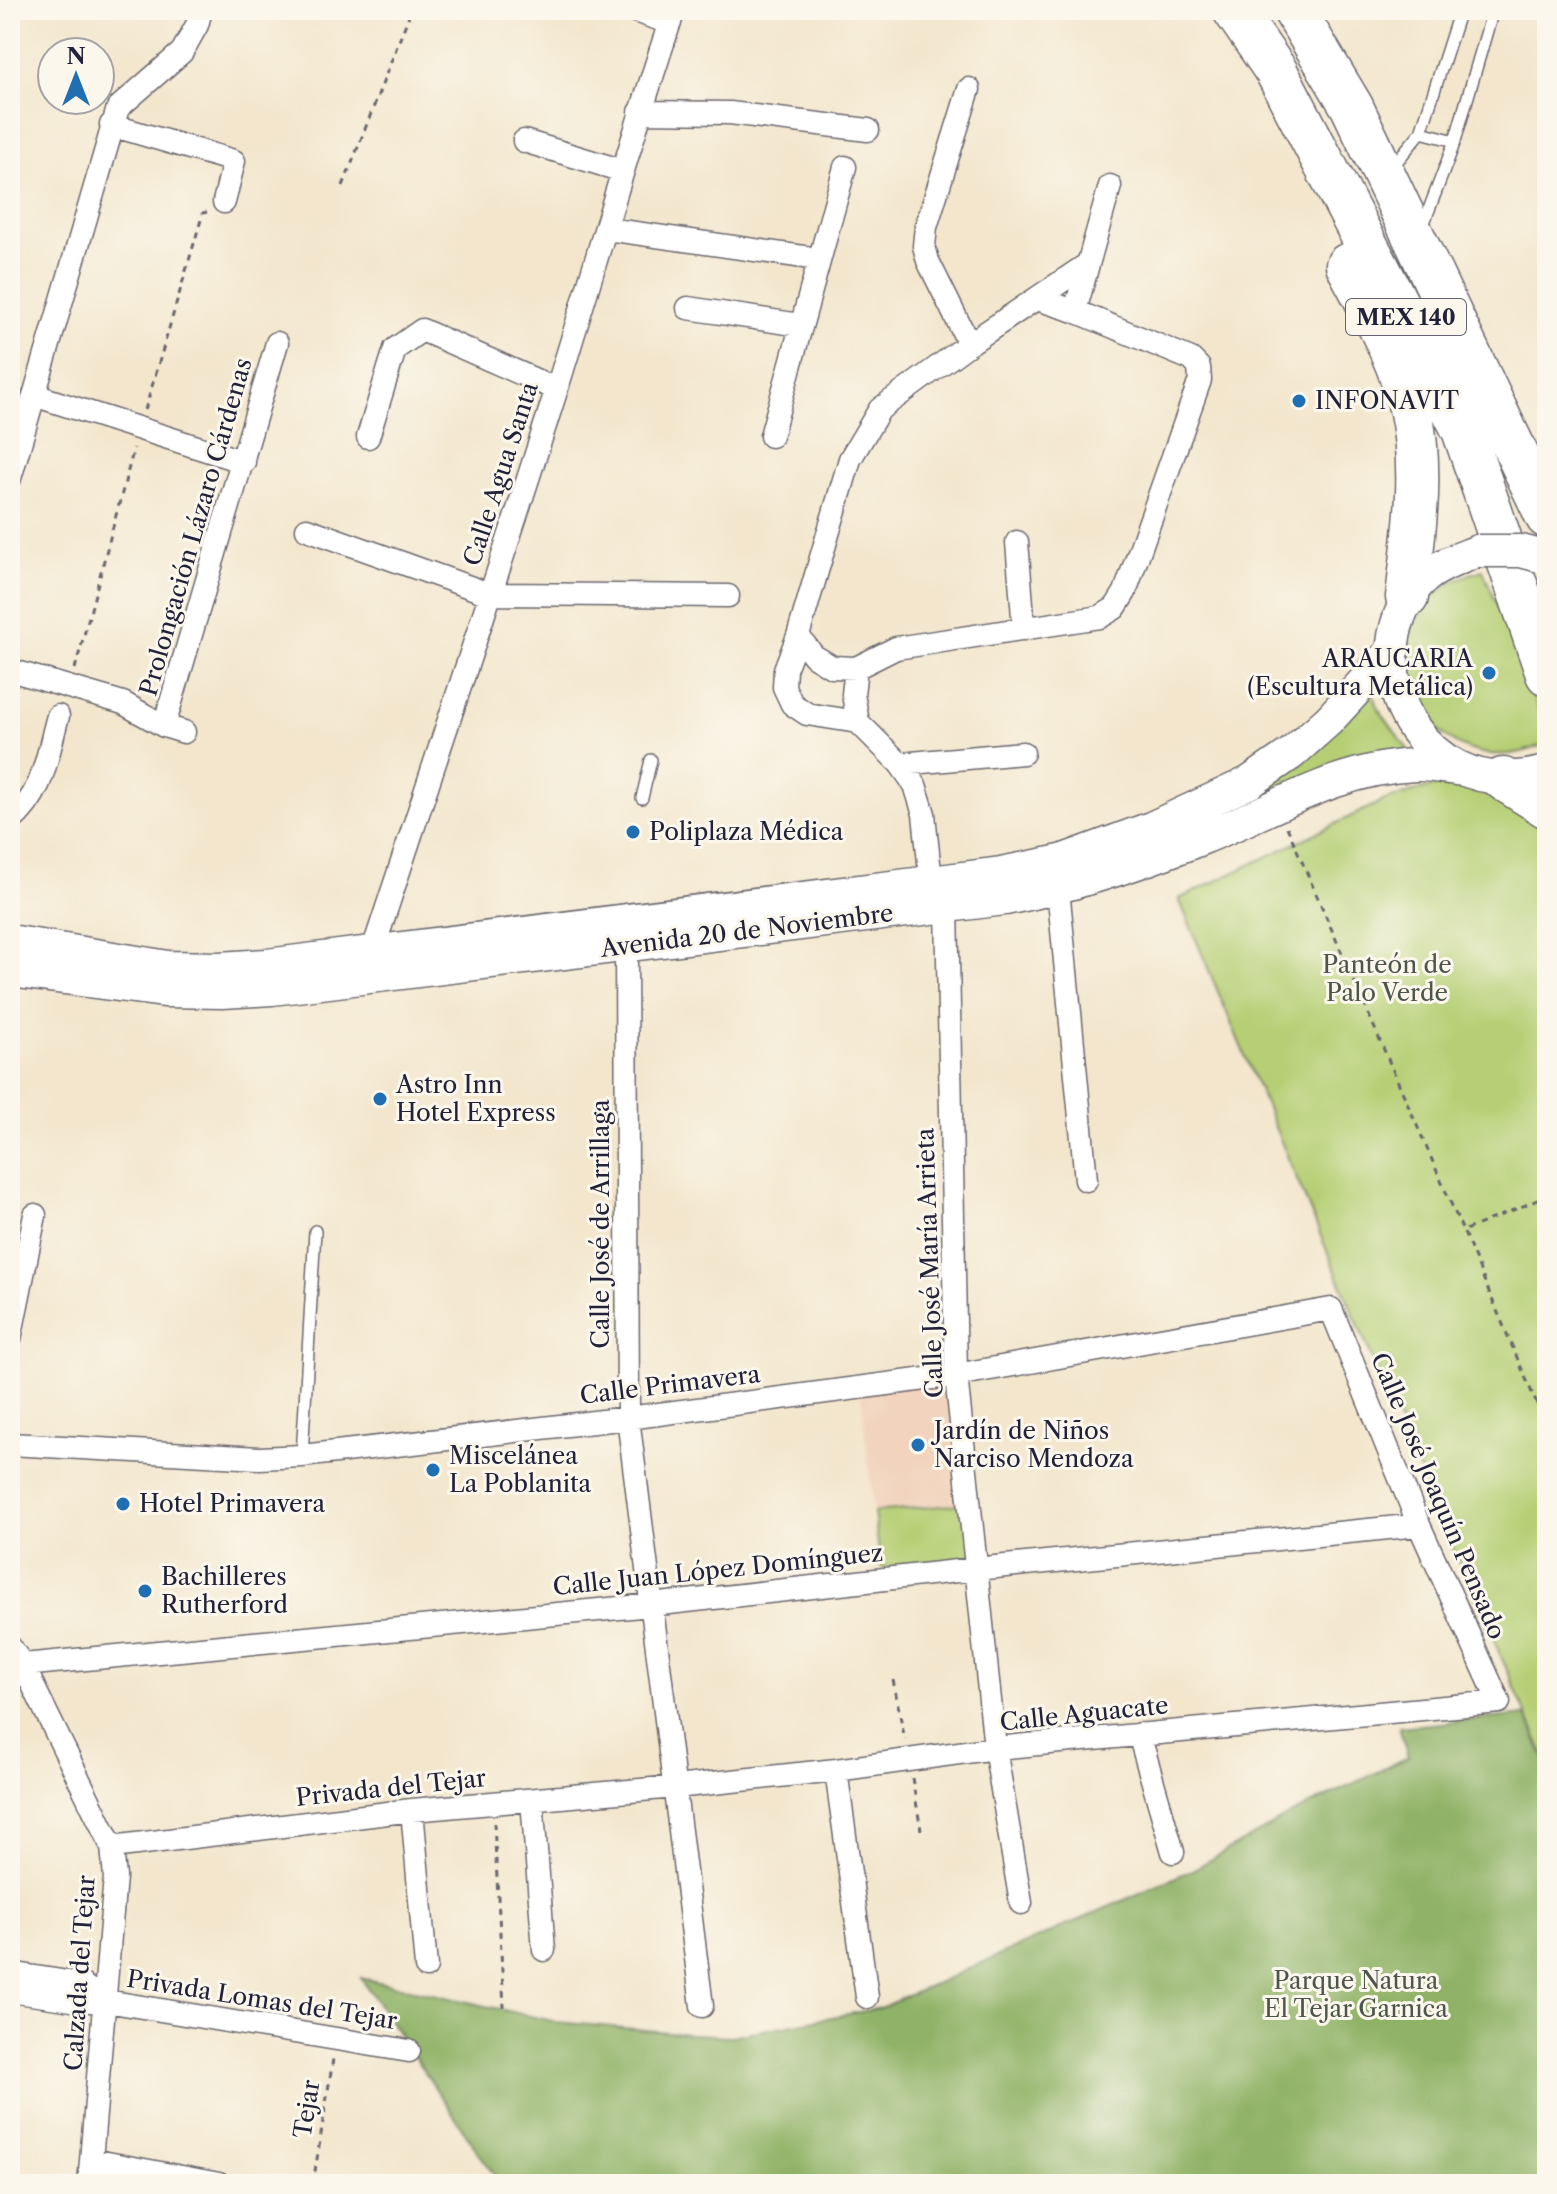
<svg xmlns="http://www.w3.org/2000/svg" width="1557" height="2194" font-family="'Libre Caslon Text',serif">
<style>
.built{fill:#f2d4be}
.green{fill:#b6cf74;stroke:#6c7858;stroke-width:2}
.forest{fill:#90b266;stroke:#596a50;stroke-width:2}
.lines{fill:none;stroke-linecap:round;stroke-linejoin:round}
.lane-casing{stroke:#6b676e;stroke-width:14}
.street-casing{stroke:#6b676e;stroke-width:25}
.secondary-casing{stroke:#6b676e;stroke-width:35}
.highway-casing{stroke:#6b676e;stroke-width:45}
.path{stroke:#6b676e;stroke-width:3;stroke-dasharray:6 6;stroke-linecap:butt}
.lane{stroke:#fff;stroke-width:11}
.street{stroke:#fff;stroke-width:22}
.secondary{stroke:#fff;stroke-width:32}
.highway{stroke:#fff;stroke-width:42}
.secondary-bridge-casing{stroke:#6b676e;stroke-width:35;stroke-linecap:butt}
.secondary-bridge{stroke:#fff;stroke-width:32}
.poi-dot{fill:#1f6fb2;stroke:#fbf7ec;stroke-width:3}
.labels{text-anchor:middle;stroke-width:6;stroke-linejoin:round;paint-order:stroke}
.shield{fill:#fbf7ec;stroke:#636270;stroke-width:2}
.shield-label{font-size:22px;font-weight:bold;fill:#22223b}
.poi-label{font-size:24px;fill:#22223b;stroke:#fbf7ec;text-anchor:start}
.street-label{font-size:24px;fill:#22223b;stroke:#fbf7ec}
.park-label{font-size:24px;fill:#4e564c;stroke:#fbf7ec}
</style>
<rect width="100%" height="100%" fill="#fbf7ec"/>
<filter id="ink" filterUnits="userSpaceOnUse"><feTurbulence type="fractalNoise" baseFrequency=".0125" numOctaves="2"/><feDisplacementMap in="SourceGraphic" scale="16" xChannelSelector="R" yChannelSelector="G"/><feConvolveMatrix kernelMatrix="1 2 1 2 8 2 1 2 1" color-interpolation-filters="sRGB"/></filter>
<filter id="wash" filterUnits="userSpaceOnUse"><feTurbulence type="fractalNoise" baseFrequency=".006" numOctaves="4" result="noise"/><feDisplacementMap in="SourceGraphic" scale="32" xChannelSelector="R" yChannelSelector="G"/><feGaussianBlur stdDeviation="1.8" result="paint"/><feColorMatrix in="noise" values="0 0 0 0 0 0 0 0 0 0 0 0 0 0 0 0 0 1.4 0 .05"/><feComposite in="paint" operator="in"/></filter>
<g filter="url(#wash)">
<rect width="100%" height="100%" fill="#f3e6cd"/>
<path class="built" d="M 962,1373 L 974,1503 L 874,1512 L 860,1386 Z"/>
<path class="green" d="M 1483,570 L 1547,732 L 1547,743 C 1417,803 1343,608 1483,570 Z
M 1370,685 L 1377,707 L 1409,751 L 1338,763 L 1151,844 L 1067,873 L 1016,883 L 250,984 L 211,985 L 10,965 L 10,955 L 165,976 L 250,978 L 1015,880 L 1065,869 L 1150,841 L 1270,786 L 1326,736 Z
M 1454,781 L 1476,789 L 1547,823 L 1547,1760 L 1440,1519 L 1179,899 L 1385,800 Z
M 974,1503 L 978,1557 L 881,1568 L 874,1512 Z"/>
<path class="forest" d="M 1526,1715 L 1547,1764 L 1547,2184 L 500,2184 L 361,1978 L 557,2022 L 690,2034 L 731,2036 L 880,2008 L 1192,1870 L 1292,1814 L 1408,1757 L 1399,1727 Z"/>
</g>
<g filter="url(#ink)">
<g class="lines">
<defs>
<path id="lane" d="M 1421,132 L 1460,10
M 1455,141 L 1493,10
M 1392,167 L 1421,132 L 1455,141 L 1422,228
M 642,798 L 651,760
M 302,1456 L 315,1231"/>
<path id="street" d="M 632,10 L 670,23
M 640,112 L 730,113 L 868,130
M 111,125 L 234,161 L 224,202
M 524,141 L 623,171
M 607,229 L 818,259
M 688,308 L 800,325
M 1075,311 L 1110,186
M 969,344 L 928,261 L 924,246 L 926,227 L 969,89
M 34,395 L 244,462
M 771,436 L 845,167
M 368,437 L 395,349 L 422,330 L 556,389
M 10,478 L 118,108 L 182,52 L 197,25 L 201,10
M 307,529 L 489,594 L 728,596
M 1017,542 L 1024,629
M 798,636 L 814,656 L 832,667 L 856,668 L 896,648 L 1100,617 L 1115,608 L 1125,592 L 1200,380 L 1199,367 L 1191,359 L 1075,311 L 1037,299
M 856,668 L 853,694 L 858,722
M 10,670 L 123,703 L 164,726 L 184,732
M 164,726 L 277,343
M 900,764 L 1023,753
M 10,822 C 45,792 46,758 58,716
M 931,882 L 924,814 L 915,785 L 900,764 L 858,722 L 807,714 L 792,704 L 784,687 L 785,669 L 798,636 L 850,459 L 880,409 L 969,344 L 1086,265
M 1058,888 L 1086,1180
M 947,905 L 956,1375 L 995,1748 L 1021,1903
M 626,946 L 628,1418 L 702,2006
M 372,953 C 434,764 498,575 558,385 C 597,260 632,134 674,10
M 10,1339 L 35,1215
M 10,1444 L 259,1458 L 302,1456 L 628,1418 L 956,1375 L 1331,1309 L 1419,1525 L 1499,1702 L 995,1748 L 836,1770 L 675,1787 L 412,1810 L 112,1847
M 10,1647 L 23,1665 L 112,1847 L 115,1877 L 89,2184
M 23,1665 L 651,1605 L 975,1569 L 1419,1525
M 1139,1734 L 1173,1852
M 836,1770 L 867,1997
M 532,1800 L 544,1950
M 412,1810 L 426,1967
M 10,1973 L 81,1984 L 106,2001
M 10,1991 L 79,2001 L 106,2001 L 409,2051
M 91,2160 L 219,2184"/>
<path id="secondary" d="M 1478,551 C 1461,558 1442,564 1428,575 C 1414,585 1406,600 1400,615 C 1370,693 1430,787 1517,777 C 1528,776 1537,775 1547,771
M 10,941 L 168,967 L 220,968 L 267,965 L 931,882 L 1001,873 L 1061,861 L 1151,828 L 1250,782 L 1292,753 L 1329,720 L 1392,651
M 10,971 L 164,991 L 222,992 L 272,989 L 1005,899 C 1073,886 1139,864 1203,838 C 1272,811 1338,768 1415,765 C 1430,764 1447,768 1463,770"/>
<path id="highway" d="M 1234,10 L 1276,71 L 1463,430 L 1547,674
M 1294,10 L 1352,107 L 1547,517
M 1347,265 C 1371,311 1401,361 1411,412 C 1424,473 1414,536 1407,597
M 1503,779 L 1547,807"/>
</defs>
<use href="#lane" class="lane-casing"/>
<use href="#street" class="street-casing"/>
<use href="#secondary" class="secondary-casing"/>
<use href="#highway" class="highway-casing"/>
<path class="path" d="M 343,186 L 411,10
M 145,410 L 203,213 L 207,212
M 75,669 L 134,448
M 1287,827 L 1463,1231 L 1547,1196
M 1464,1233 L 1547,1428
M 893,1680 L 905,1740
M 912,1778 L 921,1830
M 494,1823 L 504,2007
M 313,2184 L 333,2059"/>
<use href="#lane" class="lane"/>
<use href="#street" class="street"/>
<use href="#secondary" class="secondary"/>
<use href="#highway" class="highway"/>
<defs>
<path id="secondary-bridge" d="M 1478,551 L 1521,551 L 1540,556"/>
</defs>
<use href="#secondary-bridge" class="secondary-bridge-casing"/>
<use href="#secondary-bridge" class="secondary-bridge"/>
</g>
</g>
<g class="poi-dot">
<circle cx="1299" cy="401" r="8"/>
<circle cx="1489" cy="673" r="8"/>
<circle cx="633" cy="832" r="8"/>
<circle cx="380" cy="1099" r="8"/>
<circle cx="918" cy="1445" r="8"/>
<circle cx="433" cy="1470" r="8"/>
<circle cx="123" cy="1504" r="8"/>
<circle cx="145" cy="1591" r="8"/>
</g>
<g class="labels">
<rect class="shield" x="1346" y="299" width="120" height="36" rx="6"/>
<g class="shield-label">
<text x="1406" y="325">MEX 140</text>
</g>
<g class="poi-label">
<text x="1315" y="409">INFONAVIT</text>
<text x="1473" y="667" text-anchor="end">ARAUCARIA<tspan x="1473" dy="28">(Escultura Metálica)</tspan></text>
<text x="649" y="840">Poliplaza Médica</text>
<text x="396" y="1093">Astro Inn<tspan x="396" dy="28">Hotel Express</tspan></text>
<text x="934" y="1439">Jardín de Niños<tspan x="934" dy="28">Narciso Mendoza</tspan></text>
<text x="449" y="1464">Miscelánea<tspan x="449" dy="28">La Poblanita</tspan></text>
<text x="139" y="1512">Hotel Primavera</text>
<text x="161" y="1585">Bachilleres<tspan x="161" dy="28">Rutherford</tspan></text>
</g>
<g class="street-label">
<text transform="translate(501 474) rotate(-72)" y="8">Calle Agua Santa</text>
<text transform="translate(196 527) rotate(-74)" y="8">Prolongación Lázaro Cárdenas</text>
<text transform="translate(747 931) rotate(-7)" y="8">Avenida 20 de Noviembre</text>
<text transform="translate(601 1224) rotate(-90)" y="8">Calle José de Arrillaga</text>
<text transform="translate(930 1263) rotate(-92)" y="8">Calle José María Arrieta</text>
<text transform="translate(670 1385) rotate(-7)" y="8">Calle Primavera</text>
<text transform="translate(1438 1496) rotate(67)" y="8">Calle José Joaquín Pensado</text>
<text transform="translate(718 1570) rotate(-6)" y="8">Calle Juan López Domínguez</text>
<text transform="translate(1084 1714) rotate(-6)" y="8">Calle Aguacate</text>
<text transform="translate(391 1788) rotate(-6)" y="8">Privada del Tejar</text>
<text transform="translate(80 1973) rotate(-86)" y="8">Calzada del Tejar</text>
<text transform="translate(262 2000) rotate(9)" y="8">Privada Lomas del Tejar</text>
<text transform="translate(307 2109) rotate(-81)" y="8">Tejar</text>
</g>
<g class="park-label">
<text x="1387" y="973">Panteón de<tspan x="1387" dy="28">Palo Verde</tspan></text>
<text x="1356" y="1989">Parque Natura<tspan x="1356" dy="28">El Tejar Garnica</tspan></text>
</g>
</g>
<rect width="1557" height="2194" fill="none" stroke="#fbf7ec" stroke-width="40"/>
<g transform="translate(76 76)"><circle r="38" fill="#fbf7ec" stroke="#a4a2a5" stroke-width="2"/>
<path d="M0-6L14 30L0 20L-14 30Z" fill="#1f6fb2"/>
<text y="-12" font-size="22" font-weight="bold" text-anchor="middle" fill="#22223b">N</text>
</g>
</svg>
